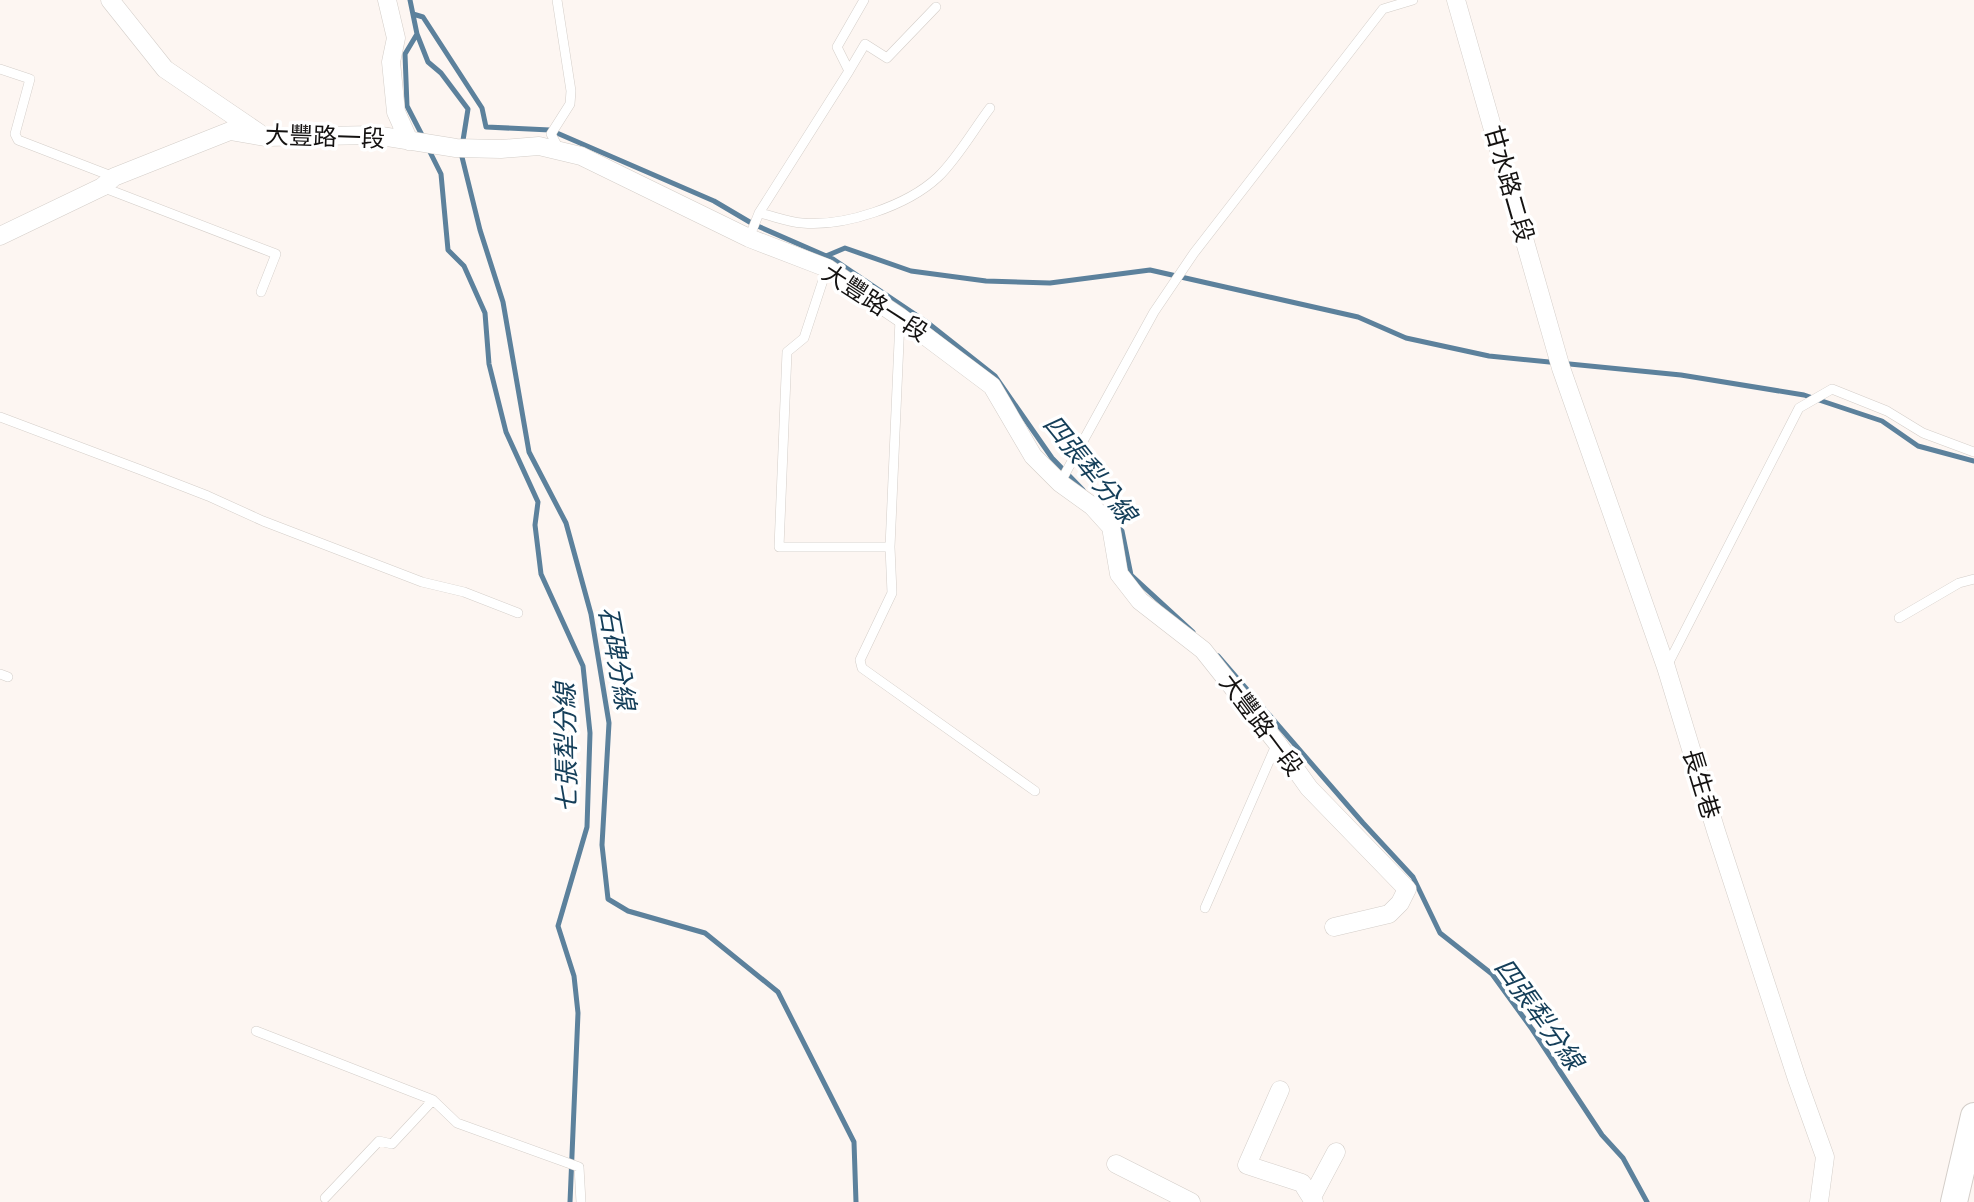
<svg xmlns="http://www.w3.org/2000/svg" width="1974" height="1202" font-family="Jost,'Noto Sans TC',sans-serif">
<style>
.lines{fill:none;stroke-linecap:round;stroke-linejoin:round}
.stream{stroke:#5c819c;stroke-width:5}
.lane-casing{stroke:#d4cec9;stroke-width:10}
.street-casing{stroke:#d4cec9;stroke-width:19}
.secondary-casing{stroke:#d4cec9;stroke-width:28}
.lane{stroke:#fff;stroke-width:9}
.street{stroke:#fff;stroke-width:18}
.secondary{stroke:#fff;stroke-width:26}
.labels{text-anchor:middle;stroke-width:7;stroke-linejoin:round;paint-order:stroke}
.street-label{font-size:24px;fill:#141211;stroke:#fff}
.water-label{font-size:26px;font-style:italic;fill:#143e59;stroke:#fff}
</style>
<rect width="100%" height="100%" fill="#fdf6f2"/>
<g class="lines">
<path class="stream" d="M 410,0 L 417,34 L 428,62 L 441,73 L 468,109 L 461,153 L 480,230 L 503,302 L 529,452 L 566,523 L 591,614 L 609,723 L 602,845 L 608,899 L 628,911 L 705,933 L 778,992 L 854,1142 L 856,1202
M 413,14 L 423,17 L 482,108 L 486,127 L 550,130 L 714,201 L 753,224 L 833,259 L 928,323 L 995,376 L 1052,458 L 1083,490
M 417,34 L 405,54 L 407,106 L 424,139
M 428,148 L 441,174 L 448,250 L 464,266 L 485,313 L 489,364 L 506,432 L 538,502 L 535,525 L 541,574 L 583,666 L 590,733 L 587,827 L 558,926 L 574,976 L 578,1013 L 570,1202
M 826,256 L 845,248 L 911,271 L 986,281 L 1050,283 L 1150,270 L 1358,317 L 1406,338 L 1489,356 L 1681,375 L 1804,395 L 1882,421 L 1918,446 L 1974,461
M 1116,525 L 1122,531 L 1131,575 L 1193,632
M 1218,656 L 1363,823 L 1413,877 L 1440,933 L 1492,974 L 1532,1029 L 1602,1135 L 1623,1158 L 1647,1202"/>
<defs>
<path id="lane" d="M 557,0 L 571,91 L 570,104 L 551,134 L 559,149
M 0,69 L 30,79 L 15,134 L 18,140 L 114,177
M 849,71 L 865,44 L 887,58 L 936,7
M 102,187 L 276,254 L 261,292
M 759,213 C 773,216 788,222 802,223 C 844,227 907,206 938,177 C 957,159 974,129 990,108
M 749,238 L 759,213 L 849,71 L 837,47 L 864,0
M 827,268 L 804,338 L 787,352 L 779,547 L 890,547
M 900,319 L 890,547 L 892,593 L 860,660 L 862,668 L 1035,791
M 0,417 L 141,470 L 208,496 L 263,521 L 422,582 L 464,592 L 518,613
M 1060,483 L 1154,312 L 1194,253 L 1383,9 L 1413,0
M 1899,618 L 1959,583 L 1974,579
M 1667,666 L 1799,408 L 1832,389 L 1887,411 L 1923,433 L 1974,452
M 0,674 L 8,677
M 1205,908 L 1277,743
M 256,1031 L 433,1100 L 457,1123 L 579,1167 L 581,1202
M 325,1198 L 379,1141 L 392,1144 L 433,1100"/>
<path id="street" d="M 110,0 L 165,69 L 259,133
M 387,0 L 396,38 L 391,62 L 396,112 L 409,141
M 1456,0 L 1561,368 L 1666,667 L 1716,831 L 1797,1079 L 1825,1157 L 1819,1202
M 0,236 L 102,187 L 114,177 L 230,131 L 265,137 L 375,135 L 456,148 L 501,149 L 539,146 L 581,156 L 749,238 L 827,268 L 900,317 L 992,386 L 1033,456 L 1060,483 L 1092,506 L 1111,527 L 1119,574 L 1140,601 L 1203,650 L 1277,743 L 1309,788 L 1407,889 L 1400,903 L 1389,914 L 1334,927
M 1280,1090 L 1247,1165 L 1302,1183 L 1314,1202
M 1116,1164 L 1191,1202
M 1312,1197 L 1336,1152"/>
<path id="secondary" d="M 1954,1202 L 1974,1116"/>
</defs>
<use href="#lane" class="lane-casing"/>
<use href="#street" class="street-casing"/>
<use href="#secondary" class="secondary-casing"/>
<use href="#lane" class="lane"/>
<use href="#street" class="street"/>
<use href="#secondary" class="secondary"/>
</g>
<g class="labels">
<g class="street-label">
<text transform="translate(325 137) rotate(2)" y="8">大豐路一段</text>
<text transform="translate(1509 184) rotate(74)" y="8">甘水路二段</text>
<text transform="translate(875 303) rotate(33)" y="8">大豐路一段</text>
<text transform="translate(1261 725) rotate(53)" y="8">大豐路一段</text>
<text transform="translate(1701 784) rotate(73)" y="8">長生巷</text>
</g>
<g class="water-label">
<text transform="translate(1090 469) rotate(51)" y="9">四張犁分線</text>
<text transform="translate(617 658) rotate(80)" y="9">石碑分線</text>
<text transform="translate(566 748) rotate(-91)" y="9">七張犁分線</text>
<text transform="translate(1539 1014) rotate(54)" y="9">四張犁分線</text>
</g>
</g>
</svg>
